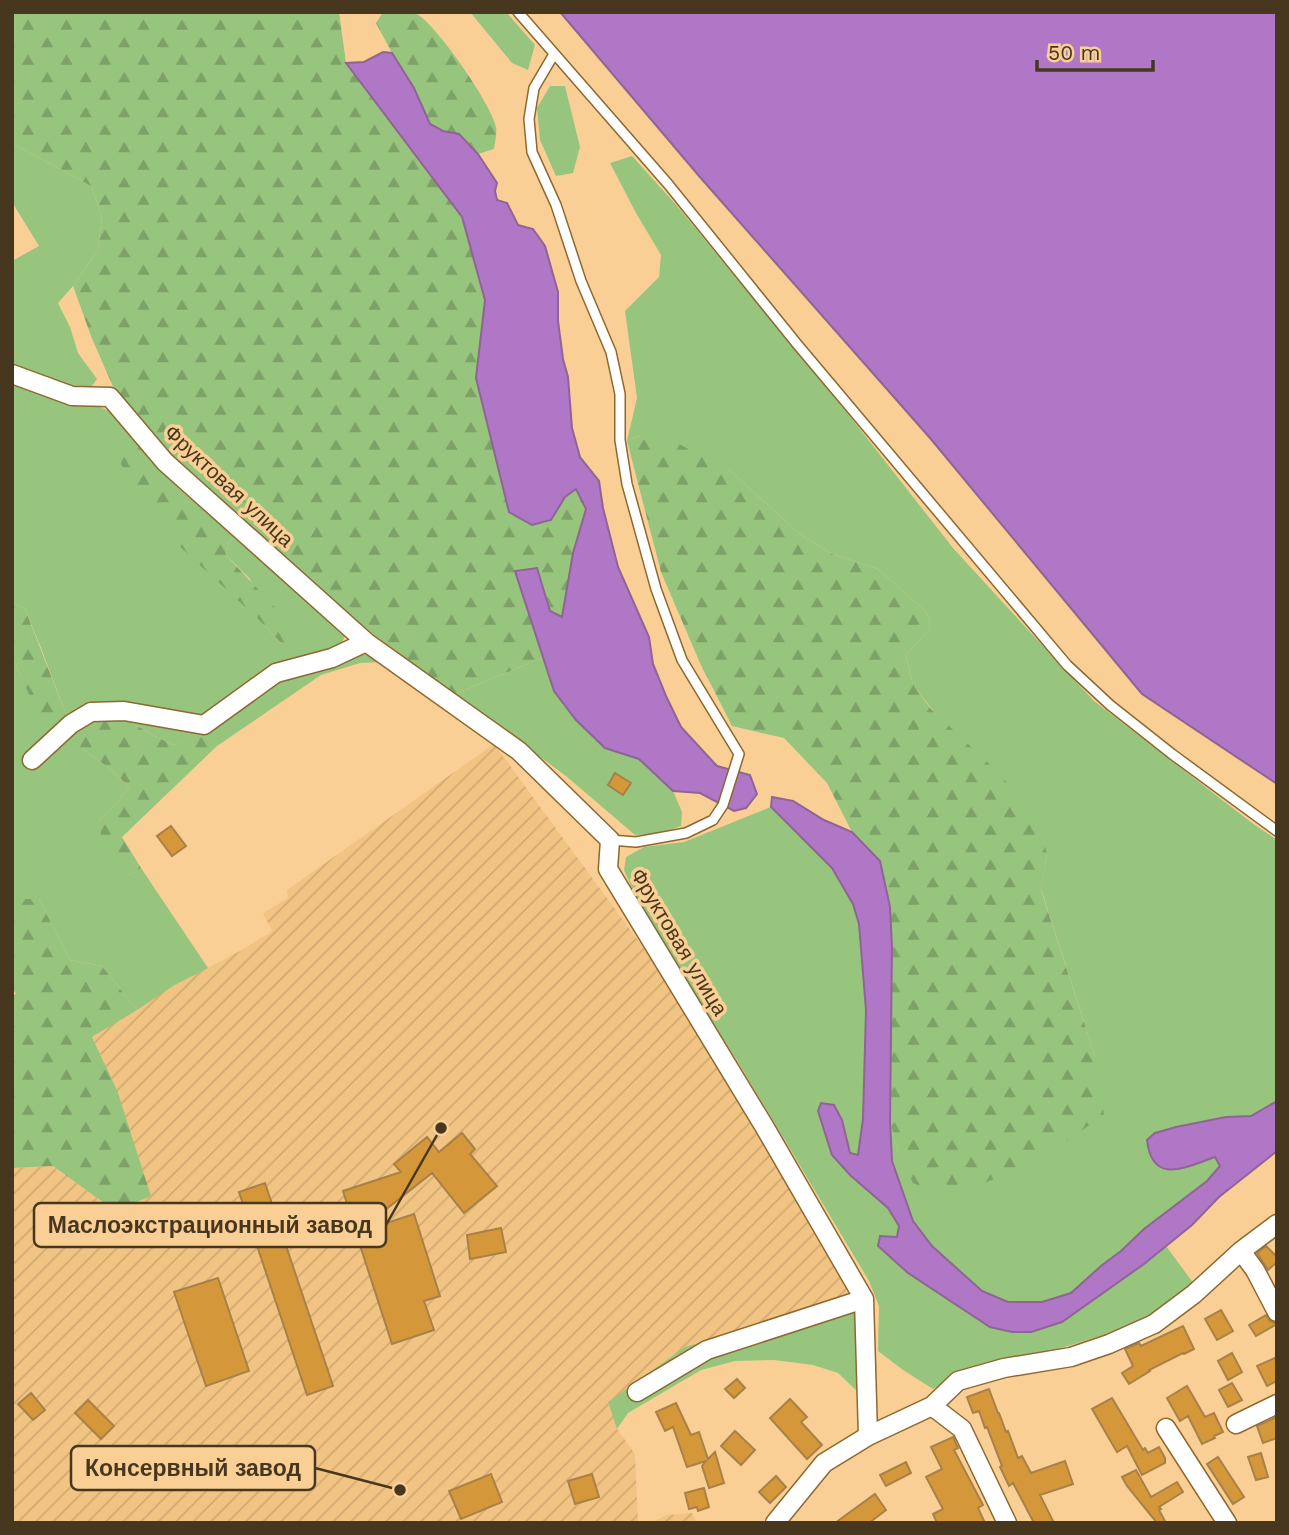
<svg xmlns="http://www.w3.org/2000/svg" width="1289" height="1535" font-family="'Work Sans',sans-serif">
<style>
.industrial{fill:url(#industrial-furrows)}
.grass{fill:#97c57e}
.forest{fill:url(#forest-firs)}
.water{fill:#af77c6;stroke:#906494;stroke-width:2}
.building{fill:#d4983a;stroke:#a88149;stroke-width:2}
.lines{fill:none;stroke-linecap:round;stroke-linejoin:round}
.lane-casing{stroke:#8d682f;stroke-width:12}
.street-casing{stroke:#8d682f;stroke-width:21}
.lane{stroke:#fff;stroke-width:9}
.street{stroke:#fff;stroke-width:18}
.labels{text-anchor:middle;stroke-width:7;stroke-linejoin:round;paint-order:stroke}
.street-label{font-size:21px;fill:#48371f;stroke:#f9cf95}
.leader{fill:none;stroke:#48371f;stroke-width:2.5}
.callout-dot{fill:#48371f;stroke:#f9cf95;stroke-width:2.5}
.callout{fill:#f9cf95;stroke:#48371f;stroke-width:2.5}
.callout-label{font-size:23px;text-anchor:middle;font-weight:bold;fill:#48371f}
</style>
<defs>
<pattern id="industrial-furrows" width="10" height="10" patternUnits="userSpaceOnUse" patternTransform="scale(1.75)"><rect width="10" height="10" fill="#f2c483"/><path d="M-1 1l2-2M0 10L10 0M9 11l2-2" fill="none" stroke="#d1a971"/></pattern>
<pattern id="forest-firs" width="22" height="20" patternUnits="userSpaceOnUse" patternTransform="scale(1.75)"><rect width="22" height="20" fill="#97c57e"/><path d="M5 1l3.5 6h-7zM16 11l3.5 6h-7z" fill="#7da167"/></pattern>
</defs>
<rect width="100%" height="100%" fill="#f9cf95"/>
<path class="industrial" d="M 494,744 L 675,991 L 850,1296 L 608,1402 L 617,1429 L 635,1454 L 638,1523 L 12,1523 L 12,1168 L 53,1166 L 115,1211 L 117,1090 L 92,1037 L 173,986 L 240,951 L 272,931 L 263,913 L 288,898 L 287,890 Z
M 692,1513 L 697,1523 L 650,1523 L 667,1515 Z"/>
<path class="grass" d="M 470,12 L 506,12 L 535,45 L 528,70 L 512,63 Z
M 550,86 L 565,86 L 580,147 L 573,173 L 556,176 L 540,140 L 537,108 Z
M 12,143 L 91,186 L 102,216 L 98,250 L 73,286 L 58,303 L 70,327 L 78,353 L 97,379 L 91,387 L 60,385 L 12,367 L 12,261 L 39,246 L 12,202 Z
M 632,156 L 678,207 L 848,414 L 953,548 L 1030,632 L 1094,701 L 1252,823 L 1277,840 L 1277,1101 L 1251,1116 L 1226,1117 L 1176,1127 L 1215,1157 L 1220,1166 L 1207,1181 L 1144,1229 L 1121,1251 L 1101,1266 L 1071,1293 L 1042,1302 L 1008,1302 L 982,1291 L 932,1246 L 913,1221 L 892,1161 L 890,1121 L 898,1152 L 1095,1056 L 1041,889 L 1047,854 L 916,689 L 911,678 L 906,655 L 929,630 L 930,618 L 922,608 L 878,569 L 832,554 L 801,535 L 729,470 L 638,436 L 627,441 L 637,398 L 625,311 L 659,277 L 661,255 L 636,213 L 610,163 Z
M 12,384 L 67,403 L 97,406 L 112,412 L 130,432 L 254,615 L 282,644 L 250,579 L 226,555 L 229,541 L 236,537 L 345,636 L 340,646 L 201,718 L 73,715 L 64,709 L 41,648 L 25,609 L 12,602 Z
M 364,654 L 383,662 L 360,663 L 321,675 L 217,746 L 199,737 L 174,745 L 152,735 L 131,722 L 183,729 L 210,730 L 239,712 L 276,678 Z
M 12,655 L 20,675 L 83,749 L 113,771 L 129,787 L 116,804 L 99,820 L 129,875 L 141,868 L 208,968 L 173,986 L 137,1010 L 102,966 L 70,960 L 39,899 L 12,899 Z
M 544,657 L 554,691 L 605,748 L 639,759 L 673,791 L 682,812 L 681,826 L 658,834 L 635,835 L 566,776 L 455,694 Z
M 771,807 L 832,868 L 853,904 L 859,924 L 866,1010 L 863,1119 L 858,1155 L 850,1154 L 842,1120 L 850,1175 L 888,1208 L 899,1226 L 897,1237 L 969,1314 L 990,1327 L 1012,1332 L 1062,1322 L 1144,1264 L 1166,1246 L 1194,1284 L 1167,1306 L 1125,1328 L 1036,1356 L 965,1369 L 933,1389 L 903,1370 L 878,1351 L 879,1306 L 869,1281 L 738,1062 L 647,921 L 624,870 L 626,857 L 644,847 L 684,842 Z
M 850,1296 L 859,1322 L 859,1393 L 838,1373 L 813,1365 L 774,1360 L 735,1361 L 701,1370 L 628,1413 L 617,1429 L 608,1402 L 685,1347 L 833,1305 Z"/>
<path class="forest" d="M 12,12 L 339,12 L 346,63 L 462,217 L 485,300 L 476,378 L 551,520 L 565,497 L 576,489 L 586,509 L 573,553 L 562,618 L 550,611 L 537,568 L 516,571 L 544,657 L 455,694 L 324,598 L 156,440 L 117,396 L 91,336 L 73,286 L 98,250 L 102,216 L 91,186 L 12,143 Z
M 383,12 C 391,12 409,10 415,13 C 435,22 492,105 496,127 C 497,134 495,142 494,149 L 478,154 L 459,134 L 443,131 L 430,124 L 414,88 L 392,53 L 376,23 Z
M 130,432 L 179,489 L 236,537 L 229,541 L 226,555 L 298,632 L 299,645 L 282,644 L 254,615 L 176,543 L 123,468 L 114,449 Z
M 638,436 L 675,442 L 729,470 L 801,535 L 832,554 L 878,569 L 922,608 L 930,618 L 929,630 L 906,655 L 911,678 L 916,689 L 931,709 L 1002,776 L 1039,832 L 1044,842 L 1047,854 L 1041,890 L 1095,1056 L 1104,1115 L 1042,1158 L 980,1185 L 937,1194 L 913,1183 L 898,1152 L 890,1121 L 892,947 L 890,907 L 880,861 L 852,832 L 827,783 L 784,738 L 732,726 L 700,663 L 661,572 L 627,441 Z
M 12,602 L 25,609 L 64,709 L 74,715 L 131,722 L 152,735 L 174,745 L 199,736 L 217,746 L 122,837 L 141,868 L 129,875 L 102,844 L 99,820 L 116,804 L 129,787 L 113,771 L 83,749 L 44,726 L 20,675 L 12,655 Z
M 12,899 L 39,899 L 70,960 L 102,966 L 137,1010 L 92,1037 L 117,1090 L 151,1196 L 115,1211 L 53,1166 L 12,1168 L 12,995 L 16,994 L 12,986 Z"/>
<path class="water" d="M 560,12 L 1277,12 L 1277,784 L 1142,694 L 930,438 L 699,176 Z
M 383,52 L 392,53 L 414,88 L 430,124 L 443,131 L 459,134 L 478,154 L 497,183 L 495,191 L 497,200 L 507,203 L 518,225 L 533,229 L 545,246 L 558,292 L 558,321 L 563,359 L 568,377 L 572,428 L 580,457 L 599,481 L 603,508 L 618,567 L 649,637 L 653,664 L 666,696 L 681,727 L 717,766 L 750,775 L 757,794 L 746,808 L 734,811 L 700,793 L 673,791 L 639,759 L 605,748 L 576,720 L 554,691 L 515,571 L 537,568 L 550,611 L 562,617 L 573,553 L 586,509 L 576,489 L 565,497 L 551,520 L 532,525 L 509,512 L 476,378 L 485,300 L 462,217 L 346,63 L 364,62 Z
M 772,797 L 793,801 L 824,820 L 852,832 L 880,861 L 890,907 L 892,947 L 890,1121 L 892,1161 L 913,1221 L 932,1246 L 982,1291 L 1008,1302 L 1042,1302 L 1071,1293 L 1101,1266 L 1121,1251 L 1144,1229 L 1207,1181 L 1220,1166 L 1215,1157 C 1186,1167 1152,1186 1147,1140 L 1155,1133 L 1176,1127 L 1226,1117 L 1251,1116 L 1277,1101 L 1277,1151 L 1219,1197 L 1192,1225 L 1144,1264 L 1062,1322 L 1031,1332 L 1012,1332 L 990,1327 L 908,1273 L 878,1246 L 880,1236 L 897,1237 L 899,1226 L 888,1208 L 850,1175 L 832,1155 L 818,1111 L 821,1103 L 834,1105 L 842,1120 L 850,1153 L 858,1155 L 863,1119 L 866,1010 L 859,924 L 853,904 L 832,868 L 771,807 Z"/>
<path class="building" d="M 615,773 L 631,783 L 623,795 L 608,785 Z
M 171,826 L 186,846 L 172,856 L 157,836 Z
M 462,1133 L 475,1149 L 470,1154 L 497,1186 L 464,1213 L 432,1173 L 356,1233 L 343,1191 L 401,1172 L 394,1164 L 427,1137 L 439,1152 Z
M 265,1183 L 333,1386 L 307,1395 L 239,1192 Z
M 414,1214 L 440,1296 L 424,1301 L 434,1330 L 392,1344 L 356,1233 Z
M 501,1228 L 506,1252 L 470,1259 L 467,1235 Z
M 1266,1246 L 1277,1257 L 1277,1262 L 1268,1270 L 1257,1253 Z
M 218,1278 L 249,1371 L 206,1386 L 174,1292 Z
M 1221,1310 L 1233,1331 L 1217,1340 L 1205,1319 Z
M 1266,1315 L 1270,1321 L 1277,1324 L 1256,1336 L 1249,1325 Z
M 1183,1326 L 1194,1349 L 1184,1354 L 1183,1353 L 1149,1370 L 1150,1371 L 1129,1384 L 1122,1373 L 1133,1366 L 1125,1349 L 1139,1343 L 1141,1346 Z
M 1232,1353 L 1242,1372 L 1228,1380 L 1218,1361 Z
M 1277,1357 L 1277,1381 L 1267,1386 L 1257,1366 Z
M 737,1379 L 745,1388 L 734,1398 L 725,1389 Z
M 1232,1383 L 1242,1400 L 1228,1407 L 1219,1390 Z
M 1187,1386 L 1205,1417 L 1214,1413 L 1223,1432 L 1214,1436 L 1215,1438 L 1202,1444 L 1188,1416 L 1180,1421 L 1167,1398 Z
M 989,1389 L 998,1413 L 999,1413 L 1006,1432 L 1008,1431 L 1018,1458 L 1022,1456 L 1031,1473 L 1065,1461 L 1073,1484 L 1040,1495 L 1054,1523 L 1034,1523 L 1013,1483 L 1009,1486 L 1000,1467 L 1002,1466 L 987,1427 L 985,1428 L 979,1411 L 973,1413 L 967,1397 Z
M 31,1393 L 45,1410 L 33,1420 L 18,1404 Z
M 1112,1398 L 1143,1450 L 1145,1448 L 1148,1453 L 1159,1447 L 1165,1458 L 1165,1463 L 1142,1475 L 1127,1446 L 1117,1452 L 1092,1409 Z
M 790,1399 L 807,1417 L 801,1422 L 822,1445 L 807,1459 L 770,1418 Z
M 88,1400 L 114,1426 L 101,1439 L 75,1413 Z
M 676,1403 L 691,1435 L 699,1432 L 708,1459 L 715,1452 L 724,1483 L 709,1488 L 702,1466 L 706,1461 L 687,1467 L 673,1427 L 665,1431 L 656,1412 Z
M 1277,1417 L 1277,1438 L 1263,1443 L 1257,1426 Z
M 735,1431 L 755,1450 L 741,1465 L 721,1446 Z
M 953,1437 L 958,1448 L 954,1450 L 983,1505 L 978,1508 L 985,1523 L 937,1523 L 933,1514 L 943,1509 L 926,1477 L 942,1469 L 931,1447 Z
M 1261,1453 L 1268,1477 L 1256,1480 L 1248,1457 Z
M 1218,1457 L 1244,1497 L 1233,1504 L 1207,1464 Z
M 906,1462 L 911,1473 L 886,1486 L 880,1475 Z
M 1136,1470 L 1151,1497 L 1177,1482 L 1183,1492 L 1159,1507 L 1161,1509 L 1159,1510 L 1166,1523 L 1157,1523 L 1127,1486 L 1122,1477 Z
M 491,1474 L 502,1502 L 461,1519 L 449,1491 Z
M 592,1474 L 599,1497 L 575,1504 L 568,1481 Z
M 776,1476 L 786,1487 L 770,1503 L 759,1492 Z
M 704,1488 L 709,1507 L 698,1511 L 697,1507 L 689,1509 L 685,1493 Z
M 875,1494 L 886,1510 L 869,1523 L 835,1523 Z"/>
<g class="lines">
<defs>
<path id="lane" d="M 518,12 L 668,184 L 797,344 L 1067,665 L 1110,705 L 1172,754 L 1277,831
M 554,54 L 534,88 L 529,119 L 532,152 L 556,205 L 581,281 L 611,352 L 620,394 L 620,440 L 627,484 L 656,589 L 682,660 L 739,754 L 723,805 L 713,820 L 686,833 L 636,842 L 610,840"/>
<path id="street" d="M 12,374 L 72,396 L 110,397 L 165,462 L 366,642 L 519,751 L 610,840 L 608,869 L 764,1126 L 864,1299 L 868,1436
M 32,760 L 71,724 L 91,712 L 124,711 L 204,725 L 276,673 L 332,658 L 366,642
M 1241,1251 L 1255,1270 L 1277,1312
M 637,1392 L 707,1350 L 864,1299
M 932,1406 L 962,1429 L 1007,1523
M 1236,1424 L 1277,1404
M 1166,1428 L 1227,1523
M 775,1523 L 824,1463 L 868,1436 L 932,1406 L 958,1381 L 1004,1368 L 1071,1357 L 1109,1344 L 1154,1324 L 1194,1294 L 1241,1251 L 1277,1224"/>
</defs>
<use href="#lane" class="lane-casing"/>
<use href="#street" class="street-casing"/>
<use href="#lane" class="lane"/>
<use href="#street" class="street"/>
</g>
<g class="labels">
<g class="street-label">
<text transform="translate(229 486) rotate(43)" y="7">Фруктовая улица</text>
<text transform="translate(679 942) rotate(59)" y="7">Фруктовая улица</text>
</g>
</g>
<path class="leader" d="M441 1128L386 1225M400 1490L315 1468"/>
<g class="callout-dot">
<circle cx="441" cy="1128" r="7"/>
<circle cx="400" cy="1490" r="7"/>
</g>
<g class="callout">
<rect x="34" y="1203" width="352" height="44" rx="7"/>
<rect x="71" y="1446" width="244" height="44" rx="7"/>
</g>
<g class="callout-label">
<text x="210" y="1233">Маслоэкстрационный завод</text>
<text x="193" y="1476">Консервный завод</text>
</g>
<rect width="1289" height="1535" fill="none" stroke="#48371f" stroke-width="28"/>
<path d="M1037 60v10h116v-10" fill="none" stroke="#48371f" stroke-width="3.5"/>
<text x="1048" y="60" font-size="21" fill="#48371f" stroke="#f9cf95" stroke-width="5" paint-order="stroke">50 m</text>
</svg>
